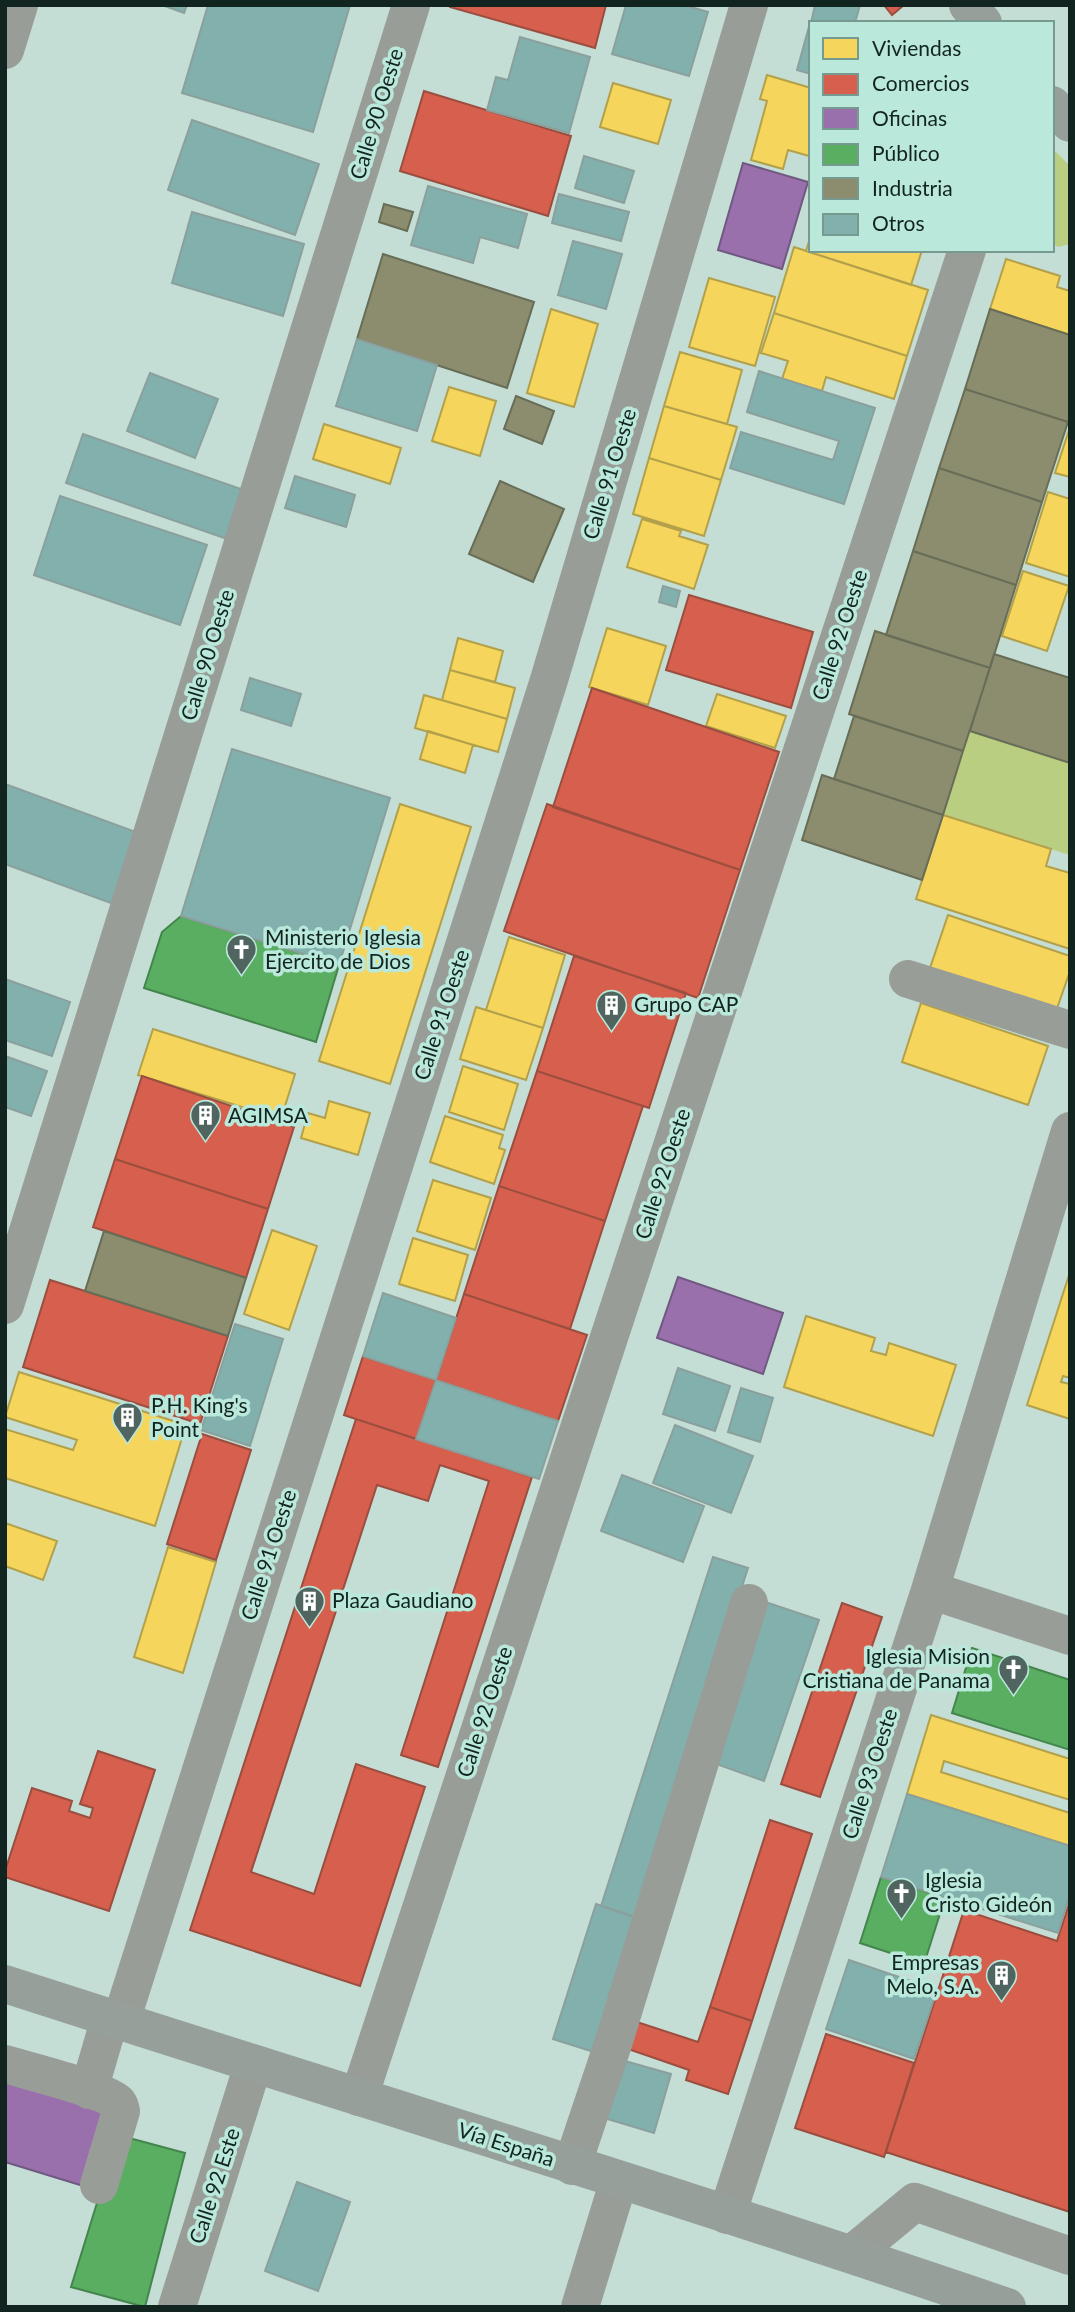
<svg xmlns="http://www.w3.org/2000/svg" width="1075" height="2312" font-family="Lato,sans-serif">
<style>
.green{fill:#b9ce81}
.homes{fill:#f6d55c;stroke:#b2a04a;stroke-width:2}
.shops{fill:#d6604d;stroke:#9b4e3f;stroke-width:2}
.offices{fill:#9970ab;stroke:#705981;stroke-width:2}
.public{fill:#5aae61;stroke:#44854d;stroke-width:2}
.industry{fill:#8c8c6e;stroke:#676d56;stroke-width:2}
.building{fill:#82b0ad;stroke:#8ba09d;stroke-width:2}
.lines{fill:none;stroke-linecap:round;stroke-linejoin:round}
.minor{stroke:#999d98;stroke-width:38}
.major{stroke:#969f9a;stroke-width:38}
.labels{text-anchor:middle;stroke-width:7;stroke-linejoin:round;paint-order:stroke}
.street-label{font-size:21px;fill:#12241f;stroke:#bae8db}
.poi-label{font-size:21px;fill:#12241f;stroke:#bae8db;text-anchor:start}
</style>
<rect width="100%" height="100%" fill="#c4ded6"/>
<path class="green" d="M 1052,148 L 1070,166 L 1070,244 L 1058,247 L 1052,243 Z
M 970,731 L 1070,763 L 1070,855 L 943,815 Z"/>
<path class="homes" d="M 767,75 L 811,88 L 809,156 L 788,150 L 783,169 L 751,160 L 767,101 L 760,99 Z
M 613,83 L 671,100 L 658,144 L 600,127 Z
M 811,235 L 811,250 L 922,250 L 911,285 L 806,251 Z
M 794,247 L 928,290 L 907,356 L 774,313 Z
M 1006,259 L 1060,276 L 1057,287 L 1070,291 L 1070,335 L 990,309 Z
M 709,278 L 775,297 L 755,366 L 689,347 Z
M 551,309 L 598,324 L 574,407 L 527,393 Z
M 774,313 L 907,356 L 894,399 L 826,377 L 822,391 L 782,379 L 788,361 L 761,353 Z
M 680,352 L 742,370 L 727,424 L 664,406 Z
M 449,387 L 496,401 L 480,456 L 432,441 Z
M 664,406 L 737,427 L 721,480 L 649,458 Z
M 324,424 L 401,448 L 390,484 L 313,459 Z
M 1070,427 L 1070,477 L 1055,473 Z
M 649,458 L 721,480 L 704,536 L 633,514 Z
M 1048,492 L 1070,499 L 1070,577 L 1026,563 Z
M 642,519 L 681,531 L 679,536 L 708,545 L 694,589 L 627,567 Z
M 1023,571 L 1069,586 L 1047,651 L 1002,636 Z
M 607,628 L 666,646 L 648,705 L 589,687 Z
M 458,638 L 503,651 L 495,682 L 450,670 Z
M 450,670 L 515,688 L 507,719 L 442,700 Z
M 717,694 L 786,716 L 775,748 L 706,726 Z
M 424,695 L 507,719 L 498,752 L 415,728 Z
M 428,731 L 473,745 L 465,773 L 420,759 Z
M 400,804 L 471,827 L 390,1084 L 319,1061 Z
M 943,815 L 1051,849 L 1046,866 L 1070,873 L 1070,949 L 916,899 Z
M 948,915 L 1070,956 L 1070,971 L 1054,1017 L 928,974 Z
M 509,937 L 565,955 L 543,1028 L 486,1010 Z
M 921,1003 L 1048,1046 L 1028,1105 L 902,1062 Z
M 476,1007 L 543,1028 L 526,1080 L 460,1059 Z
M 153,1029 L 295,1074 L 281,1119 L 138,1075 Z
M 463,1066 L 518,1084 L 504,1130 L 449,1112 Z
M 329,1101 L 370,1113 L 358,1155 L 301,1138 L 308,1113 L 325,1118 Z
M 445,1116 L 503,1135 L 499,1148 L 505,1150 L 494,1184 L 430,1162 Z
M 433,1180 L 491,1198 L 475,1250 L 417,1231 Z
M 272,1230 L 317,1246 L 289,1330 L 244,1314 Z
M 413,1238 L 468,1255 L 455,1301 L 399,1284 Z
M 1070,1272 L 1070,1378 L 1063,1376 L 1061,1382 L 1070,1384 L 1070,1419 L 1027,1405 Z
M 806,1316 L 875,1338 L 871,1351 L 886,1355 L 889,1343 L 956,1365 L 933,1436 L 784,1387 Z
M 19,1372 L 186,1425 L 155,1526 L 5,1478 L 5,1429 L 73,1450 L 77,1440 L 5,1417 Z
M 5,1523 L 57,1541 L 43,1580 L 5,1566 Z
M 168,1547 L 216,1562 L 183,1673 L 134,1657 Z
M 931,1715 L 1070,1759 L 1070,1800 L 944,1761 L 941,1772 L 1070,1813 L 1070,1846 L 907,1794 Z"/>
<path class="shops" d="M 450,5 L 606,5 L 595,48 L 450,7 Z
M 884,5 L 904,5 L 892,15 Z
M 424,91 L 571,136 L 548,216 L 400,171 Z
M 689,595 L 813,632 L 791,708 L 666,670 Z
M 592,688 L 779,752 L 740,870 L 553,807 Z
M 547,804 L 740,870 L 698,998 L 504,931 Z
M 574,956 L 686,993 L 649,1108 L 537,1071 Z
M 537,1071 L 643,1106 L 605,1221 L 499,1186 Z
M 142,1076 L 294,1127 L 268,1209 L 115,1159 Z
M 115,1159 L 268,1209 L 246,1278 L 93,1227 Z
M 499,1186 L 605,1221 L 570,1329 L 464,1294 Z
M 50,1280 L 228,1336 L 200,1424 L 23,1367 Z
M 464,1294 L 587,1335 L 558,1421 L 436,1380 Z
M 363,1356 L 436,1380 L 416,1439 L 344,1415 Z
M 356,1419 L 532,1477 L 438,1767 L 401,1755 L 489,1481 L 440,1465 L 428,1501 L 377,1485 L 251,1872 L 314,1894 L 356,1764 L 425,1787 L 360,1986 L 190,1930 Z
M 202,1434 L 251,1450 L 216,1560 L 167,1544 Z
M 842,1603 L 882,1617 L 820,1797 L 781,1784 Z
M 98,1751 L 155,1770 L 109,1911 L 5,1877 L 5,1871 L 32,1788 L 72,1801 L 69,1811 L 90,1818 L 93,1808 L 80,1804 Z
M 770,1820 L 812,1834 L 752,2021 L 710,2007 Z
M 1070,1901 L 1070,2212 L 886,2152 L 964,1910 L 1057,1941 Z
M 710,2007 L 752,2021 L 728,2094 L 686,2080 L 689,2070 L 625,2048 L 634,2021 L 698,2042 Z
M 826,2034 L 914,2063 L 884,2157 L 795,2128 Z"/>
<path class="offices" d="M 743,163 L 808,182 L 782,269 L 718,250 Z
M 678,1277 L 783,1313 L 763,1374 L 657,1338 Z
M 5,2069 L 117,2106 L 93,2189 L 5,2162 Z"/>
<path class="public" d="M 181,916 L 339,965 L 316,1042 L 144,988 L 162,932 Z
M 972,1648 L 1070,1680 L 1070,1750 L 952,1713 Z
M 881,1877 L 945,1898 L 924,1964 L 860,1943 Z
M 118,2135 L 185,2153 L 145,2307 L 71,2287 Z"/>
<path class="industry" d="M 384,204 L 413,212 L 407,231 L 379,222 Z
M 383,254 L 534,302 L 507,388 L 357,339 Z
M 990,309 L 1070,335 L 1070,416 L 1068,422 L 965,389 Z
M 965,389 L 1068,422 L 1042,502 L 939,468 Z
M 516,396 L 554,411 L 542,444 L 504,429 Z
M 939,468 L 1042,502 L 1016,585 L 913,551 Z
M 500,481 L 564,509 L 533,582 L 469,554 Z
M 913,551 L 1016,585 L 990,668 L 886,635 Z
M 875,631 L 990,668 L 963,751 L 849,714 Z
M 994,654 L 1070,678 L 1070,763 L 970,731 Z
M 854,716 L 963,751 L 943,815 L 834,779 Z
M 822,775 L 943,815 L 922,880 L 802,840 Z
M 104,1231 L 246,1278 L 228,1336 L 85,1291 Z"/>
<path class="building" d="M 162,5 L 187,5 L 184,13 Z
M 208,5 L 350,5 L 313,132 L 182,93 Z
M 626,5 L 684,5 L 708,12 L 689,76 L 612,54 Z
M 815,5 L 860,5 L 855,23 L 811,23 Z
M 810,23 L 811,23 L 811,74 L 797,70 Z
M 520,37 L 590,57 L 569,133 L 487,110 L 496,77 L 508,80 Z
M 192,120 L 319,164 L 295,235 L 168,190 Z
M 584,156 L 634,171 L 624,203 L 575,188 Z
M 428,186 L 527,214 L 518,248 L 480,237 L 473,263 L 411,245 Z
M 559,194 L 629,212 L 621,241 L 552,223 Z
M 192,212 L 304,244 L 283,316 L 172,283 Z
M 573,241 L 622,254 L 606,309 L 558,295 Z
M 357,339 L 437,365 L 417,431 L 336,406 Z
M 759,371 L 875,408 L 844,504 L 730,468 L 741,432 L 833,460 L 839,441 L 747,412 Z
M 150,373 L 218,399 L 195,458 L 127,431 Z
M 83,434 L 244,490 L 227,539 L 66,483 Z
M 295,476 L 355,495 L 346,527 L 285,508 Z
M 60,496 L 207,545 L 180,625 L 34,575 Z
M 663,586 L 680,591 L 676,607 L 659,602 Z
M 250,678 L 301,694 L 291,726 L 241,710 Z
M 232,749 L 390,798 L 339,965 L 181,916 Z
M 5,784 L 136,832 L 116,905 L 5,864 Z
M 5,979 L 70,1002 L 52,1056 L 5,1040 Z
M 5,1056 L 47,1071 L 31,1116 L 5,1107 Z
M 383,1293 L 456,1318 L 436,1380 L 363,1356 Z
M 235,1324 L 283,1339 L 250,1446 L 201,1430 Z
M 678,1368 L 730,1386 L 715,1431 L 663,1414 Z
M 436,1380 L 558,1421 L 539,1479 L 416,1439 Z
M 741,1388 L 773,1398 L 760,1442 L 728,1432 Z
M 675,1425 L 753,1456 L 731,1513 L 653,1483 Z
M 622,1475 L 704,1506 L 683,1562 L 601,1531 Z
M 713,1557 L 748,1568 L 636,1918 L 601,1906 Z
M 757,1599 L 819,1620 L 764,1781 L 705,1760 Z
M 907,1794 L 1070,1846 L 1070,1894 L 1058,1933 L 881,1877 Z
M 596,1904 L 642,1919 L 600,2054 L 553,2039 Z
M 849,1960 L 937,1990 L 914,2059 L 826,2029 Z
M 618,2059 L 671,2074 L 654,2133 L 601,2117 Z
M 297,2182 L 350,2202 L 318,2291 L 265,2271 Z"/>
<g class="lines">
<path class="minor" d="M 5,50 L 19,5
M 908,979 L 1070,1030
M 5,1305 L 411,5
M 930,1590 L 1070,1636
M 121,2021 L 549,680 L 749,5
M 5,2064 C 25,2070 105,2090 117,2102 C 120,2105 120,2107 121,2111 L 99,2185
M 89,2090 L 110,2018
M 359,2097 L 967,250
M 572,2166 L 613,2044 L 749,1603
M 727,2215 L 930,1590 L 1070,1131
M 852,2254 L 915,2202 L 1070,2256
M 177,2307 L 253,2065
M 580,2307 L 619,2180"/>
<path class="major" d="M 968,5 L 983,23
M 1052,105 L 1070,123
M 5,1984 C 339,2092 675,2194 1007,2307"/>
</g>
<defs>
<symbol id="church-pin" viewBox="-11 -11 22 30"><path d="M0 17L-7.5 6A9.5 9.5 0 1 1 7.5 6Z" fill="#50655f" stroke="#bae8db"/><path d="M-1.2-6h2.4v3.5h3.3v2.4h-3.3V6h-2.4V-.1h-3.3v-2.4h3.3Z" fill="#fff"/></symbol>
<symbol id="building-pin" viewBox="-11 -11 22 30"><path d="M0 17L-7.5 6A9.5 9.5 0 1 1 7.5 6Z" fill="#50655f" stroke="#bae8db"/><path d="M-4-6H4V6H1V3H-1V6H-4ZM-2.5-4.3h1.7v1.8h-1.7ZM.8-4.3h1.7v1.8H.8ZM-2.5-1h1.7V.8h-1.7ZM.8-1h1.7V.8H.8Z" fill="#fff"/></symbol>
</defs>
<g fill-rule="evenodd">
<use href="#church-pin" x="224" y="932" width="35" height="47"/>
<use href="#building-pin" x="594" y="988" width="35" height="47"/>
<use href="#building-pin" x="188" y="1098" width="35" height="47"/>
<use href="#building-pin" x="110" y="1400" width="35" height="47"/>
<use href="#building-pin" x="292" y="1584" width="35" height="47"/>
<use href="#church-pin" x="996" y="1652" width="35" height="47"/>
<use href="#church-pin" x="884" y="1876" width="35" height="47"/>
<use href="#building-pin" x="984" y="1958" width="35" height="47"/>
</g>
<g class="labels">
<g class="street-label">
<text transform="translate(377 114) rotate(-73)" y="7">Calle 90 Oeste</text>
<text transform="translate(610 474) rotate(-73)" y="7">Calle 91 Oeste</text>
<text transform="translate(840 635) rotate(-72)" y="7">Calle 92 Oeste</text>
<text transform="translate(208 655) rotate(-73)" y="7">Calle 90 Oeste</text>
<text transform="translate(442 1015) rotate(-72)" y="7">Calle 91 Oeste</text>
<text transform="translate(663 1174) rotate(-72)" y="7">Calle 92 Oeste</text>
<text transform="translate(269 1555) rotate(-72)" y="7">Calle 91 Oeste</text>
<text transform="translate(485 1712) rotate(-72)" y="7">Calle 92 Oeste</text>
<text transform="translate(870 1774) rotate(-72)" y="7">Calle 93 Oeste</text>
<text transform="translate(506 2145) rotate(18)" y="7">Vía España</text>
<text transform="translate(215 2186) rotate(-72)" y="7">Calle 92 Este</text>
</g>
<g class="poi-label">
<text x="265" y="945">Ministerio Iglesia<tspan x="265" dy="24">Ejercito de Dios</tspan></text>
<text x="634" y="1012">Grupo CAP</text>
<text x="228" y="1123">AGIMSA</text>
<text x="151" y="1413">P.H. King's<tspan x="151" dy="24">Point</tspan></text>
<text x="332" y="1608">Plaza Gaudiano</text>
<text x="990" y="1664" text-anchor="end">Iglesia Mision<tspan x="990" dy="24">Cristiana de Panama</tspan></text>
<text x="925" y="1888">Iglesia<tspan x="925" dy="24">Cristo Gideón</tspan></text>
<text x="979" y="1970" text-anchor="end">Empresas<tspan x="979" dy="24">Melo, S.A.</tspan></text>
</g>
</g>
<rect width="1075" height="2312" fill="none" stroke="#12241f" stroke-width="14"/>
<rect x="809" y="21" width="245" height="231" fill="#bae8db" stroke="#779a90" stroke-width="2"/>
<rect x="823" y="38" width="35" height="21" fill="#f6d55c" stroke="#779a90" stroke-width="2"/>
<text x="872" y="56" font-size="21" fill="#12241f">Viviendas</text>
<rect x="823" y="74" width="35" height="21" fill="#d6604d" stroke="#779a90" stroke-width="2"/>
<text x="872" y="91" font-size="21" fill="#12241f">Comercios</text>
<rect x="823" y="108" width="35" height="21" fill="#9970ab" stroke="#779a90" stroke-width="2"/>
<text x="872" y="126" font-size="21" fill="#12241f">Oficinas</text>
<rect x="823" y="144" width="35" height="21" fill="#5aae61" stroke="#779a90" stroke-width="2"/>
<text x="872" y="161" font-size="21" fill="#12241f">Público</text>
<rect x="823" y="178" width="35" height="21" fill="#8c8c6e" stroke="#779a90" stroke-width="2"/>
<text x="872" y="196" font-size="21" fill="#12241f">Industria</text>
<rect x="823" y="214" width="35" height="21" fill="#82b0ad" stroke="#779a90" stroke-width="2"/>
<text x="872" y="231" font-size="21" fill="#12241f">Otros</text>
</svg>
